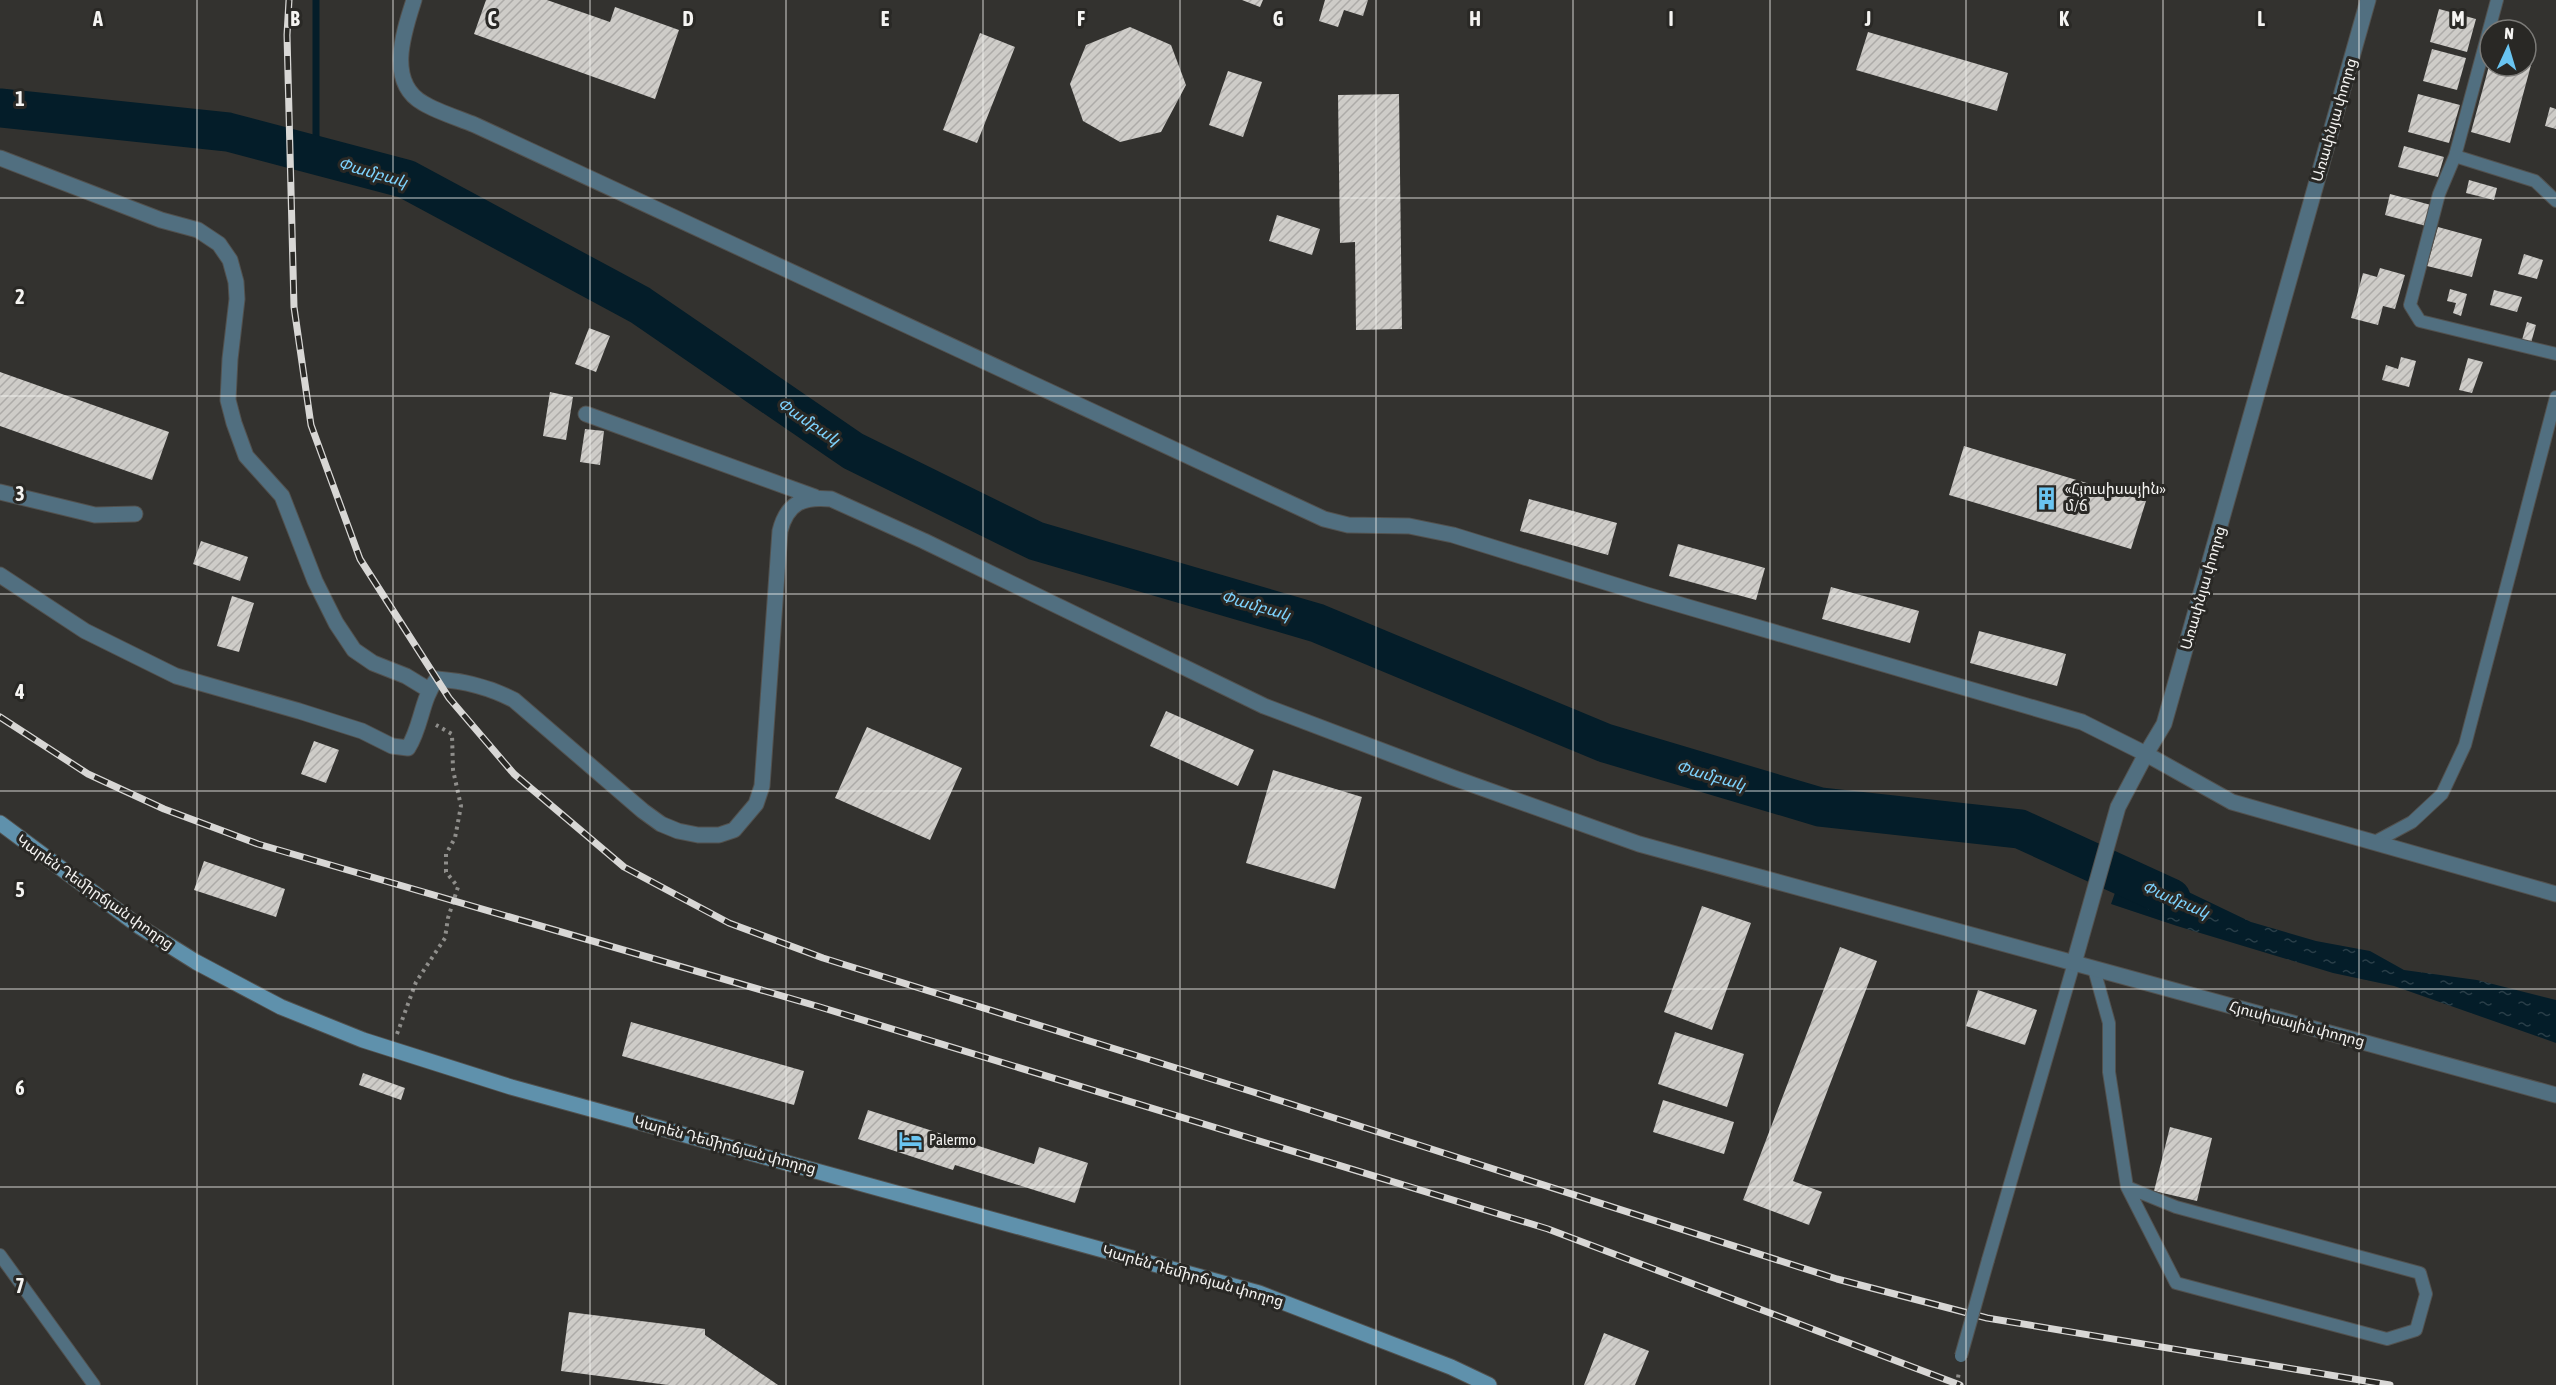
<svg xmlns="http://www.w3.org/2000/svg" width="2556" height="1385" font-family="'Asap Condensed','Noto Sans Armenian',sans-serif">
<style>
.water{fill:url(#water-ripples)}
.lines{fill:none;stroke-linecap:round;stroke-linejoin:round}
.stream{stroke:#041d29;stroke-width:7}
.river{stroke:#041d29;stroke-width:39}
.building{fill:url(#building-hatch)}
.lane-casing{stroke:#52514e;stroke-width:14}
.street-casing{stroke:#52514e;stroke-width:17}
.secondary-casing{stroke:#52514e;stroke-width:17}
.path{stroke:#8f8e8b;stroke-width:4;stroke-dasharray:3 4.5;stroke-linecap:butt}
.lane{stroke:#516f80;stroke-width:12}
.street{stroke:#516f80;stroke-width:15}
.secondary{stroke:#5f91ac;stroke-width:15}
.rail-casing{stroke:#d8d7d5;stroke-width:7}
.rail{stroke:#292825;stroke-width:4.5;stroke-dasharray:14;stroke-linecap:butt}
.lane-bridge-casing{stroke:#52514e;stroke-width:14;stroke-linecap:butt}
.lane-bridge{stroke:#516f80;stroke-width:12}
.grid{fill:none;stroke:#f5f4f2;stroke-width:1.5;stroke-opacity:0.55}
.labels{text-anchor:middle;stroke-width:6;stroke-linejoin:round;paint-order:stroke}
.street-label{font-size:15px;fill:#f5f4f2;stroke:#292825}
.poi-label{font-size:15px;fill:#f5f4f2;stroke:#292825;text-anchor:start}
.water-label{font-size:16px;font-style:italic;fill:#7ed3fe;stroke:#292825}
.grid-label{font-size:20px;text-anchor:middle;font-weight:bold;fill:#f5f4f2;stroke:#292825;stroke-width:6;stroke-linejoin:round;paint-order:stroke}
</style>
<defs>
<pattern id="water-ripples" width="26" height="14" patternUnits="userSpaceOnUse" patternTransform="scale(1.5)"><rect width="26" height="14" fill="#041d29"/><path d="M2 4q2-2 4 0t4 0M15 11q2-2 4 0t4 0" fill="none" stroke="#293e48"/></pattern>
<pattern id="building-hatch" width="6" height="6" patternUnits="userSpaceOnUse" patternTransform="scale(1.5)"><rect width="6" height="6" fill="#ceccc8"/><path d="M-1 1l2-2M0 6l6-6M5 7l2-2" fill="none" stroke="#adaba8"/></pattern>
</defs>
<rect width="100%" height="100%" fill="#33322f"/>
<path class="water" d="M 2126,862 L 2251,922 L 2316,941 L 2370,951 L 2404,970 L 2477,980 L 2556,1000 L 2556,1043 L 2394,986 L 2333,973 L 2177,926 L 2111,904 Z"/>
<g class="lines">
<path class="stream" d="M 316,0 L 316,156"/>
<path class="river" d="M 0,108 L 228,132 L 406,179 L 640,305 L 853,451 L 1036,541 L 1317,623 L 1605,743 L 1820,807 L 2020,829 L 2171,898"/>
</g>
<path class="building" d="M 486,0 L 547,0 L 610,22 L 615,7 L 679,30 L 655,99 L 474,34 Z
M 1242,0 L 1263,0 L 1260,7 Z
M 1325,0 L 1368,0 L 1363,16 L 1344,10 L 1338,27 L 1319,21 Z
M 2439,9 L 2476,19 L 2467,52 L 2430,42 Z
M 1130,27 L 1171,45 L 1186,85 L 1161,132 L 1120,142 L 1083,121 L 1070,84 L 1086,45 Z
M 1868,32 L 2008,73 L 1997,111 L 1856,70 Z
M 980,33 L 1015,47 L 977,143 L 943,130 Z
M 2432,49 L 2466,58 L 2457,90 L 2423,81 Z
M 2526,51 L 2534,54 L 2510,143 L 2471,132 L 2489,66 L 2526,66 Z
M 1228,71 L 1262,82 L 1243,137 L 1209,125 Z
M 1399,94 L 1402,329 L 1356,330 L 1355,242 L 1340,243 L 1338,95 Z
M 2418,94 L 2460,105 L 2449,143 L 2408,132 Z
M 2550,107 L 2556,109 L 2556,129 L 2545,126 Z
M 2404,146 L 2444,157 L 2438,177 L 2398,167 Z
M 2469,180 L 2497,188 L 2494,200 L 2466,193 Z
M 2390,194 L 2431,205 L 2426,226 L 2385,215 Z
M 1277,215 L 1320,229 L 1312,255 L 1269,241 Z
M 2438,227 L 2482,239 L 2472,277 L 2427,266 Z
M 2524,254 L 2543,260 L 2537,279 L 2518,274 Z
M 2380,268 L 2405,275 L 2395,309 L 2383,306 L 2378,325 L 2351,318 L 2363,273 L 2377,277 Z
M 2450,289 L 2467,294 L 2461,316 L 2453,313 L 2456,303 L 2447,301 Z
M 2494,290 L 2522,297 L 2517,312 L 2490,305 Z
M 2527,322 L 2536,325 L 2531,343 L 2522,340 Z
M 589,328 L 610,336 L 596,372 L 575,364 Z
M 2401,357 L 2416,361 L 2409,387 L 2382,380 L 2386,365 L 2398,369 Z
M 2468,358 L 2483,362 L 2472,393 L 2459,390 Z
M 0,372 L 169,432 L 152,480 L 0,426 Z
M 550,392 L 573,397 L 566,440 L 543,436 Z
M 585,429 L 604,431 L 600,465 L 580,462 Z
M 1964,446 L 2146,501 L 2131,549 L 1949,495 Z
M 1529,499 L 1617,523 L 1608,555 L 1520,531 Z
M 201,541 L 248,557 L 240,581 L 193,564 Z
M 1678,544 L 1765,568 L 1756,600 L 1669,576 Z
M 1831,587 L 1919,611 L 1910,643 L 1822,619 Z
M 232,596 L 254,603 L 239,652 L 217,646 Z
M 1979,631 L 2066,654 L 2057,686 L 1970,663 Z
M 1166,711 L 1254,750 L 1238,786 L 1150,746 Z
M 867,727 L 962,768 L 930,840 L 835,798 Z
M 314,741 L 339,750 L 326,783 L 301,774 Z
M 1273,770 L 1362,797 L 1335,889 L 1246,863 Z
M 204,861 L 285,889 L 276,917 L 194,890 Z
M 1702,906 L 1751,923 L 1712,1030 L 1664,1012 Z
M 1840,947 L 1877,961 L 1793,1181 L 1822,1192 L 1809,1225 L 1743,1200 Z
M 1978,990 L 2037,1010 L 2025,1045 L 1966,1026 Z
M 631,1022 L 804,1071 L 794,1105 L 622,1056 Z
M 1675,1032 L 1744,1054 L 1727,1107 L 1658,1084 Z
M 363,1073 L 405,1088 L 401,1100 L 359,1085 Z
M 1663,1100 L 1734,1122 L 1724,1154 L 1653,1132 Z
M 868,1110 L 1034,1164 L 1039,1147 L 1088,1163 L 1075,1203 L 955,1165 L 953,1170 L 858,1139 Z
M 2170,1127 L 2212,1138 L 2197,1201 L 2154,1191 Z
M 569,1312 L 705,1329 L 705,1335 L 778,1385 L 668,1385 L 561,1371 Z
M 1604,1333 L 1649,1351 L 1635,1385 L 1584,1385 Z"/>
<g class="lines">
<defs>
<path id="lane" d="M 2497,0 L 2455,156 L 2439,194 L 2410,305 L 2420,321 L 2556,354
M 2455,156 L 2535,181 L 2556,201
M 2373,843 L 2412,822 L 2442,794 L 2465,745 L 2556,397
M 2094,969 L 2109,1023 L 2109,1072 L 2127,1187 L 2176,1207 L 2420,1273 L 2426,1294 L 2416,1330 L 2387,1339 L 2176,1283 L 2127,1187
M 0,1255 L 94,1385
M 1988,1260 L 2074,963"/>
<path id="street" d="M 414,0 C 404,31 386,82 423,103 C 438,112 458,118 475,125 L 1324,519 L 1348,525 L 1409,526 L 1453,535 L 1647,595 L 2082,722 L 2146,754 L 2118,807 L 2074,963 L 2556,1095
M 2368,0 L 2164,724 L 2146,754 L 2232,802 L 2556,894
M 0,158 L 161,220 L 198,230 L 219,244 L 230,260 L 236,282 L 237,299 L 230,359 L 228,400 L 234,423 L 246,456 L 282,496 L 315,581 L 336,623 L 354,650 L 373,663 L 406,676 L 429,690
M 586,414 L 815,497
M 0,492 L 95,515 L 135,514
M 0,575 L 85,631 L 176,676 L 299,711 L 362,731 L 392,746 L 408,748 C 422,726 421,699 437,679 C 466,681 489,687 514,700 L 643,811 L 661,824 L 678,831 L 698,835 L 719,835 L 734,830 L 756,804 L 762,786 L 780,531 C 787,503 803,496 831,499 L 924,541 L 1264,706 L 1454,778 L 1639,844 L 2074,963"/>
<path id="secondary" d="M 0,823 L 140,927 L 196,962 L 281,1007 L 363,1040 L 511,1087 L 1259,1293 L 1451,1367 L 1489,1385"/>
</defs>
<use href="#lane" class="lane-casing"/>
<use href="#street" class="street-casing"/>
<use href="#secondary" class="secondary-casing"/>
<path class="path" d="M 397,1034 L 416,982 L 445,938 L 448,918 L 458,887 L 446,872 L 446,854 L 455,838 L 461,806 L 453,770 L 452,734 L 436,725
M 1957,1385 L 1959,1371"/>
<use href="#lane" class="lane"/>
<use href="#street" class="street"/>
<use href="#secondary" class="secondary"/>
<defs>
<path id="rail" d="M 289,0 L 287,35 L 294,307 L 311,425 L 360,559 L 449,698 L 514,774 L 624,867 L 729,923 L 823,958 L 1250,1091 L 1837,1279 L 1987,1318 L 2390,1385
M 0,717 L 88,774 L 164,809 L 258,844 L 820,1007 L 1548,1229 L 1960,1385"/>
</defs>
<use href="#rail" class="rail-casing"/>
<use href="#rail" class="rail"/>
<defs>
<path id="lane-bridge" d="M 1961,1356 L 1988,1260"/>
</defs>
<use href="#lane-bridge" class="lane-bridge-casing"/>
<use href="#lane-bridge" class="lane-bridge"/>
</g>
<path class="grid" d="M 197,0 L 197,1385M 393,0 L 393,1385M 590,0 L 590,1385M 786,0 L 786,1385M 983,0 L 983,1385M 1180,0 L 1180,1385M 1376,0 L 1376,1385M 1573,0 L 1573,1385M 1770,0 L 1770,1385M 1966,0 L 1966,1385M 2163,0 L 2163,1385M 2359,0 L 2359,1385M 0,198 L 2556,198M 0,396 L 2556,396M 0,594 L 2556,594M 0,791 L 2556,791M 0,989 L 2556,989M 0,1187 L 2556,1187"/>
<defs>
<symbol id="building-bare" viewBox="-9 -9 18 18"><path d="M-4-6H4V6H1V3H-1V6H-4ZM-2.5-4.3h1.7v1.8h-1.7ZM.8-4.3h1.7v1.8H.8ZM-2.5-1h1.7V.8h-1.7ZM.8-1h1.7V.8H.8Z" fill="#69c4f1" stroke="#292825" stroke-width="2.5" paint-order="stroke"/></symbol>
<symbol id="hotel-bare" viewBox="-9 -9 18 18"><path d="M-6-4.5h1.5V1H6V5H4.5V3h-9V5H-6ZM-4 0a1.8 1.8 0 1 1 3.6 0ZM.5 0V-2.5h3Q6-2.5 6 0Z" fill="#69c4f1" stroke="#292825" stroke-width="2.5" paint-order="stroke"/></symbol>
</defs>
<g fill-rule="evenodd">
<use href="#building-bare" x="2030" y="482" width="33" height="33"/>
<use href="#hotel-bare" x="894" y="1124" width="33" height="33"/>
</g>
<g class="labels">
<g class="street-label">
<text transform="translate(2334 120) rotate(-74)" y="5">Առափնյա փողոց</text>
<text transform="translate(2203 588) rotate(-74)" y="5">Առափնյա փողոց</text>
<text transform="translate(95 892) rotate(35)" y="5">Կարեն Դեմիրճյան փողոց</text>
<text transform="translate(2297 1024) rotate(15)" y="5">Հյուսիսային փողոց</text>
<text transform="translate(725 1145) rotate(15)" y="5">Կարեն Դեմիրճյան փողոց</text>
<text transform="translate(1193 1276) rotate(16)" y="5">Կարեն Դեմիրճյան փողոց</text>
</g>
<g class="poi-label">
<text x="2065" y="494">«Հյուսիսային»<tspan x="2065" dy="17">մ/ճ</tspan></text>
<text x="929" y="1145">Palermo</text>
</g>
<g class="water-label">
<text transform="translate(373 172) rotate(16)" y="6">Փամբակ</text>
<text transform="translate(809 421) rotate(34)" y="6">Փամբակ</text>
<text transform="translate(1256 605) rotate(16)" y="6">Փամբակ</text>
<text transform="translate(1711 775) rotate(16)" y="6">Փամբակ</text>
<text transform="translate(2176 899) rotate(23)" y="6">Փամբակ</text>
</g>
</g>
<g class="grid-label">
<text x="98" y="26">A</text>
<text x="295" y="26">B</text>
<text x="492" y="26">C</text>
<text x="688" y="26">D</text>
<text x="885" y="26">E</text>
<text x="1081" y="26">F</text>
<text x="1278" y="26">G</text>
<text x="1475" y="26">H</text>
<text x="1671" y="26">I</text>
<text x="1868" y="26">J</text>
<text x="2064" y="26">K</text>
<text x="2261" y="26">L</text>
<text x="2458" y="26">M</text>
<text x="20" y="106">1</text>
<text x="20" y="304">2</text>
<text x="20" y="501">3</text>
<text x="20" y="699">4</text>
<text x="20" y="897">5</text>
<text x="20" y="1095">6</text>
<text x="20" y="1293">7</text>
</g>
<g transform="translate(2508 48) rotate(4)"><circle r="28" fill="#292825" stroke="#7b7a77" stroke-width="1.5"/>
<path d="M0-4.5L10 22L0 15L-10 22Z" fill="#69c4f1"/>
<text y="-9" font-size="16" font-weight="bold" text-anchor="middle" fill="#f5f4f2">N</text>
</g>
</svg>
